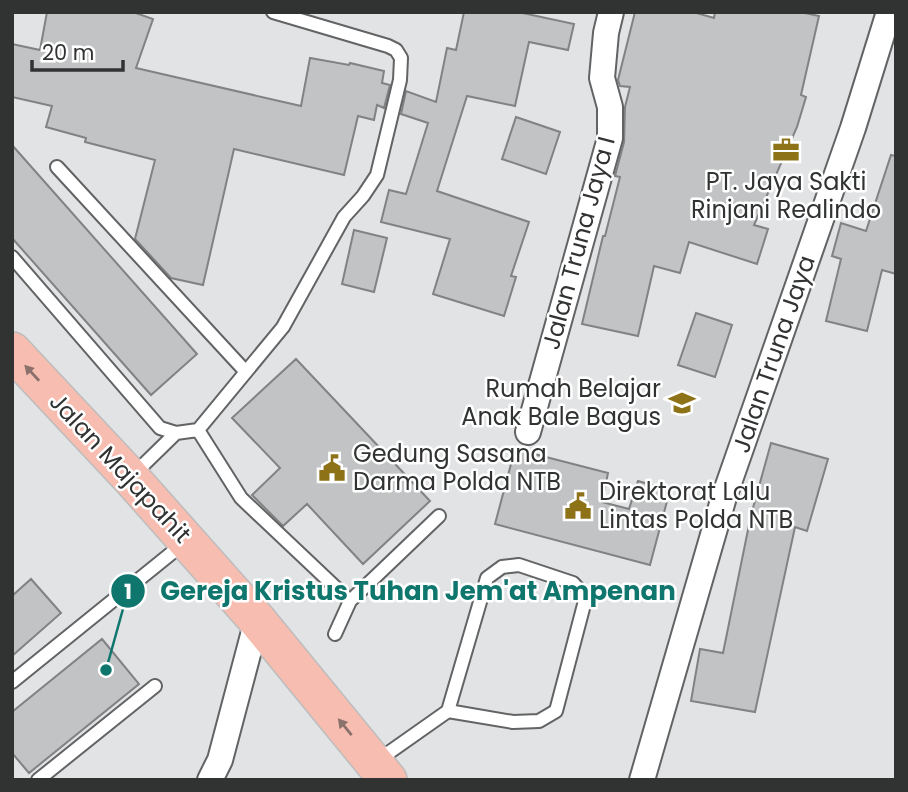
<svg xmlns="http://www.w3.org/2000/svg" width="908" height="792" font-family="Poppins,sans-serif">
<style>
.building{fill:#c2c3c5;stroke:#818283;stroke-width:2}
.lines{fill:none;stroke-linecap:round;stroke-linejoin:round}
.lane-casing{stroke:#626364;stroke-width:16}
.street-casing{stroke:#626364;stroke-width:28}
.primary-casing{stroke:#bdbdbd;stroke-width:40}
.lane{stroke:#fff;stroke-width:12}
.street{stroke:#fff;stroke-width:24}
.primary{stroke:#f7bdb0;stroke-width:37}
.oneway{fill:#8a716b}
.labels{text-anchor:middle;stroke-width:5;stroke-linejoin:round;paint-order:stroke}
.poi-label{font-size:24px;fill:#313232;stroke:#fff;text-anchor:start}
.street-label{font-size:24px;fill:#313232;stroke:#fff}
.leader{fill:none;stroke:#0f766e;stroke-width:2.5}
.callout-dot{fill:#0f766e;stroke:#fff;stroke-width:2.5}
.mark-label{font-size:21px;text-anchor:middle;font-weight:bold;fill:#fff}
.callout-label{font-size:26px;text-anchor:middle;font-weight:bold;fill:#0f766e;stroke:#fff;stroke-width:5;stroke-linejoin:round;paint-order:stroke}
</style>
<rect width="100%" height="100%" fill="#e2e3e5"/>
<path class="building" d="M 47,12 L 133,12 L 153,19 L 136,68 L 301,106 L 310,58 L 349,65 L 350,63 L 384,71 L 382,83 L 390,85 L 384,108 L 377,105 L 374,120 L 358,116 L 344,175 L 234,149 L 203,285 L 171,278 L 135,239 L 155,160 L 85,142 L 86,138 L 46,127 L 52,106 L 12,97 L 12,44 L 40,50 Z
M 464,12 L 518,12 L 574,24 L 568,50 L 529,42 L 515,106 L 467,96 L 437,191 L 529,222 L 511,276 L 516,277 L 504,316 L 433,294 L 450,239 L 381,222 L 389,190 L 406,194 L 428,123 L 401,114 L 406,91 L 436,102 L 447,48 L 456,50 Z
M 635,12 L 693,12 L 714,18 L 715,12 L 800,12 L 819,16 L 801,95 L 806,97 L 797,127 L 754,225 L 768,229 L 757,264 L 689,242 L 680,273 L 654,266 L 638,336 L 582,324 L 603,236 L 605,236 L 620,177 L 615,176 L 624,142 L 625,107 L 630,87 L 620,86 L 618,80 Z
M 516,117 L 560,132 L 546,174 L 502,159 Z
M 12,145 L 197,354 L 151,395 L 12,238 Z
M 891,155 L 896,156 L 896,274 L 882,270 L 867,331 L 826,321 L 841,259 L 832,256 L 841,223 L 866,231 Z
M 354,230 L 387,238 L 374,292 L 342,284 Z
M 696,313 L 732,325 L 715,377 L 678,365 Z
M 296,359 L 430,501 L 363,564 L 307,504 L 283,526 L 252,495 L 280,468 L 232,418 Z
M 771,443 L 828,459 L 807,531 L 795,527 L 755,712 L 691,701 L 700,649 L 723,653 L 751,515 Z
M 515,449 L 608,473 L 602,502 L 629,509 L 638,481 L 670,490 L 650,565 L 495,524 Z
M 31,579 L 61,613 L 12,656 L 12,596 Z
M 102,639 L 139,684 L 29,773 L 12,753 L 12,712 Z"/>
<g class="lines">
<defs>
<path id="lane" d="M 57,167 L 246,372
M 12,257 L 160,428 L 176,433 L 198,430 L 283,327 L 344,217 L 363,196 L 377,175 L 400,80 L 401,58 L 396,50 L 388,46 L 273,12
M 198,430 L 241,498 L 350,601
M 133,475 L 176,433
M 335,634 L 350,601 L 439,516
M 12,682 L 184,543
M 377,761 L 448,711 L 487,578 L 502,567 L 519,565 L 573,583 L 586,597 L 556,711 L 539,721 L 513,722 L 448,711
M 38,780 L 155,686"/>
<path id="street" d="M 528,432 L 610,138 L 610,107 L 602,78 L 606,33 L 611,12
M 210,780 L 220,760 L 257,620
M 642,780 L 724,497 L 853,128 L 889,12"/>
<path id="primary" d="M 12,351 L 130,477 L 257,620 L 388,780"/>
</defs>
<use href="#lane" class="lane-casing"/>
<use href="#street" class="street-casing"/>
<use href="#primary" class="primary-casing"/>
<use href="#lane" class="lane"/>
<use href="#street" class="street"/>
<use href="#primary" class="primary"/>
</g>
<defs><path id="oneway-solid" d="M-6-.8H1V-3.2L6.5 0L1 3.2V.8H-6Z" transform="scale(1.75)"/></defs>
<g class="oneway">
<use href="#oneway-solid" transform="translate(32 373) rotate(-133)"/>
<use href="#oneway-solid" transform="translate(345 727) rotate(-129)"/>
</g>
<defs>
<symbol id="office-bare" viewBox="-9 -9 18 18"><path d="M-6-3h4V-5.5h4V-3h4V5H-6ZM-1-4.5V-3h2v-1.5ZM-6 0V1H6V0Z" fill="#8e7217" stroke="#fff" stroke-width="2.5" paint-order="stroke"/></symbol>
<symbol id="school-bare" viewBox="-9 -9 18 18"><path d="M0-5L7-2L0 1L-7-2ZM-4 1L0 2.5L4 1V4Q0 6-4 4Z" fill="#8e7217" stroke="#fff" stroke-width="2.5" paint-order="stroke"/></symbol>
<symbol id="civic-bare" viewBox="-9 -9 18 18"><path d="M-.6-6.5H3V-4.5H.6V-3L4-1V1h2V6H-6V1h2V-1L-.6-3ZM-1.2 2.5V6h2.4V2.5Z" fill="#8e7217" stroke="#fff" stroke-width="2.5" paint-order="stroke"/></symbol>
</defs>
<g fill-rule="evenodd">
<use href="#office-bare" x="767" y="131" width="38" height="38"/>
<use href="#school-bare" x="663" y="384" width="38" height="38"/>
<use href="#civic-bare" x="313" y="449" width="38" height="38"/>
<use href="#civic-bare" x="559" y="487" width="38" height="38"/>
</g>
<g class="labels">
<g class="poi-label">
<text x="786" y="190" text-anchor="middle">PT. Jaya Sakti<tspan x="786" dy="28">Rinjani Realindo</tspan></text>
<text x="661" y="397" text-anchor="end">Rumah Belajar<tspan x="661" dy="28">Anak Bale Bagus</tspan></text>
<text x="353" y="462">Gedung Sasana<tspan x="353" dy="28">Darma Polda NTB</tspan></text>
<text x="599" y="500">Direktorat Lalu<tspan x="599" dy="28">Lintas Polda NTB</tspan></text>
</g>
<g class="street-label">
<text transform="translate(579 243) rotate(-75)" y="8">Jalan Truna Jaya I</text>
<text transform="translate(774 354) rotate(-71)" y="8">Jalan Truna Jaya</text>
<text transform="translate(120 468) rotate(47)" y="8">Jalan Majapahit</text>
</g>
</g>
<path class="leader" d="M106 670L128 591"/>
<g class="callout-dot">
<circle cx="106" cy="670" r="7"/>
<circle cx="128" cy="591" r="18"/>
</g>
<g class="mark-label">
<text x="128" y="599">1</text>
</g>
<g class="callout-label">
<text x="418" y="600">Gereja Kristus Tuhan Jem'at Ampenan</text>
</g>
<rect width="908" height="792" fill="none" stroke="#313232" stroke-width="28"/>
<path d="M32 60v10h91v-10" fill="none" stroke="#313232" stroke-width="3.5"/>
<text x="42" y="60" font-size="21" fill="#313232" stroke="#ffffff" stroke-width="5" paint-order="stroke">20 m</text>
</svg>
